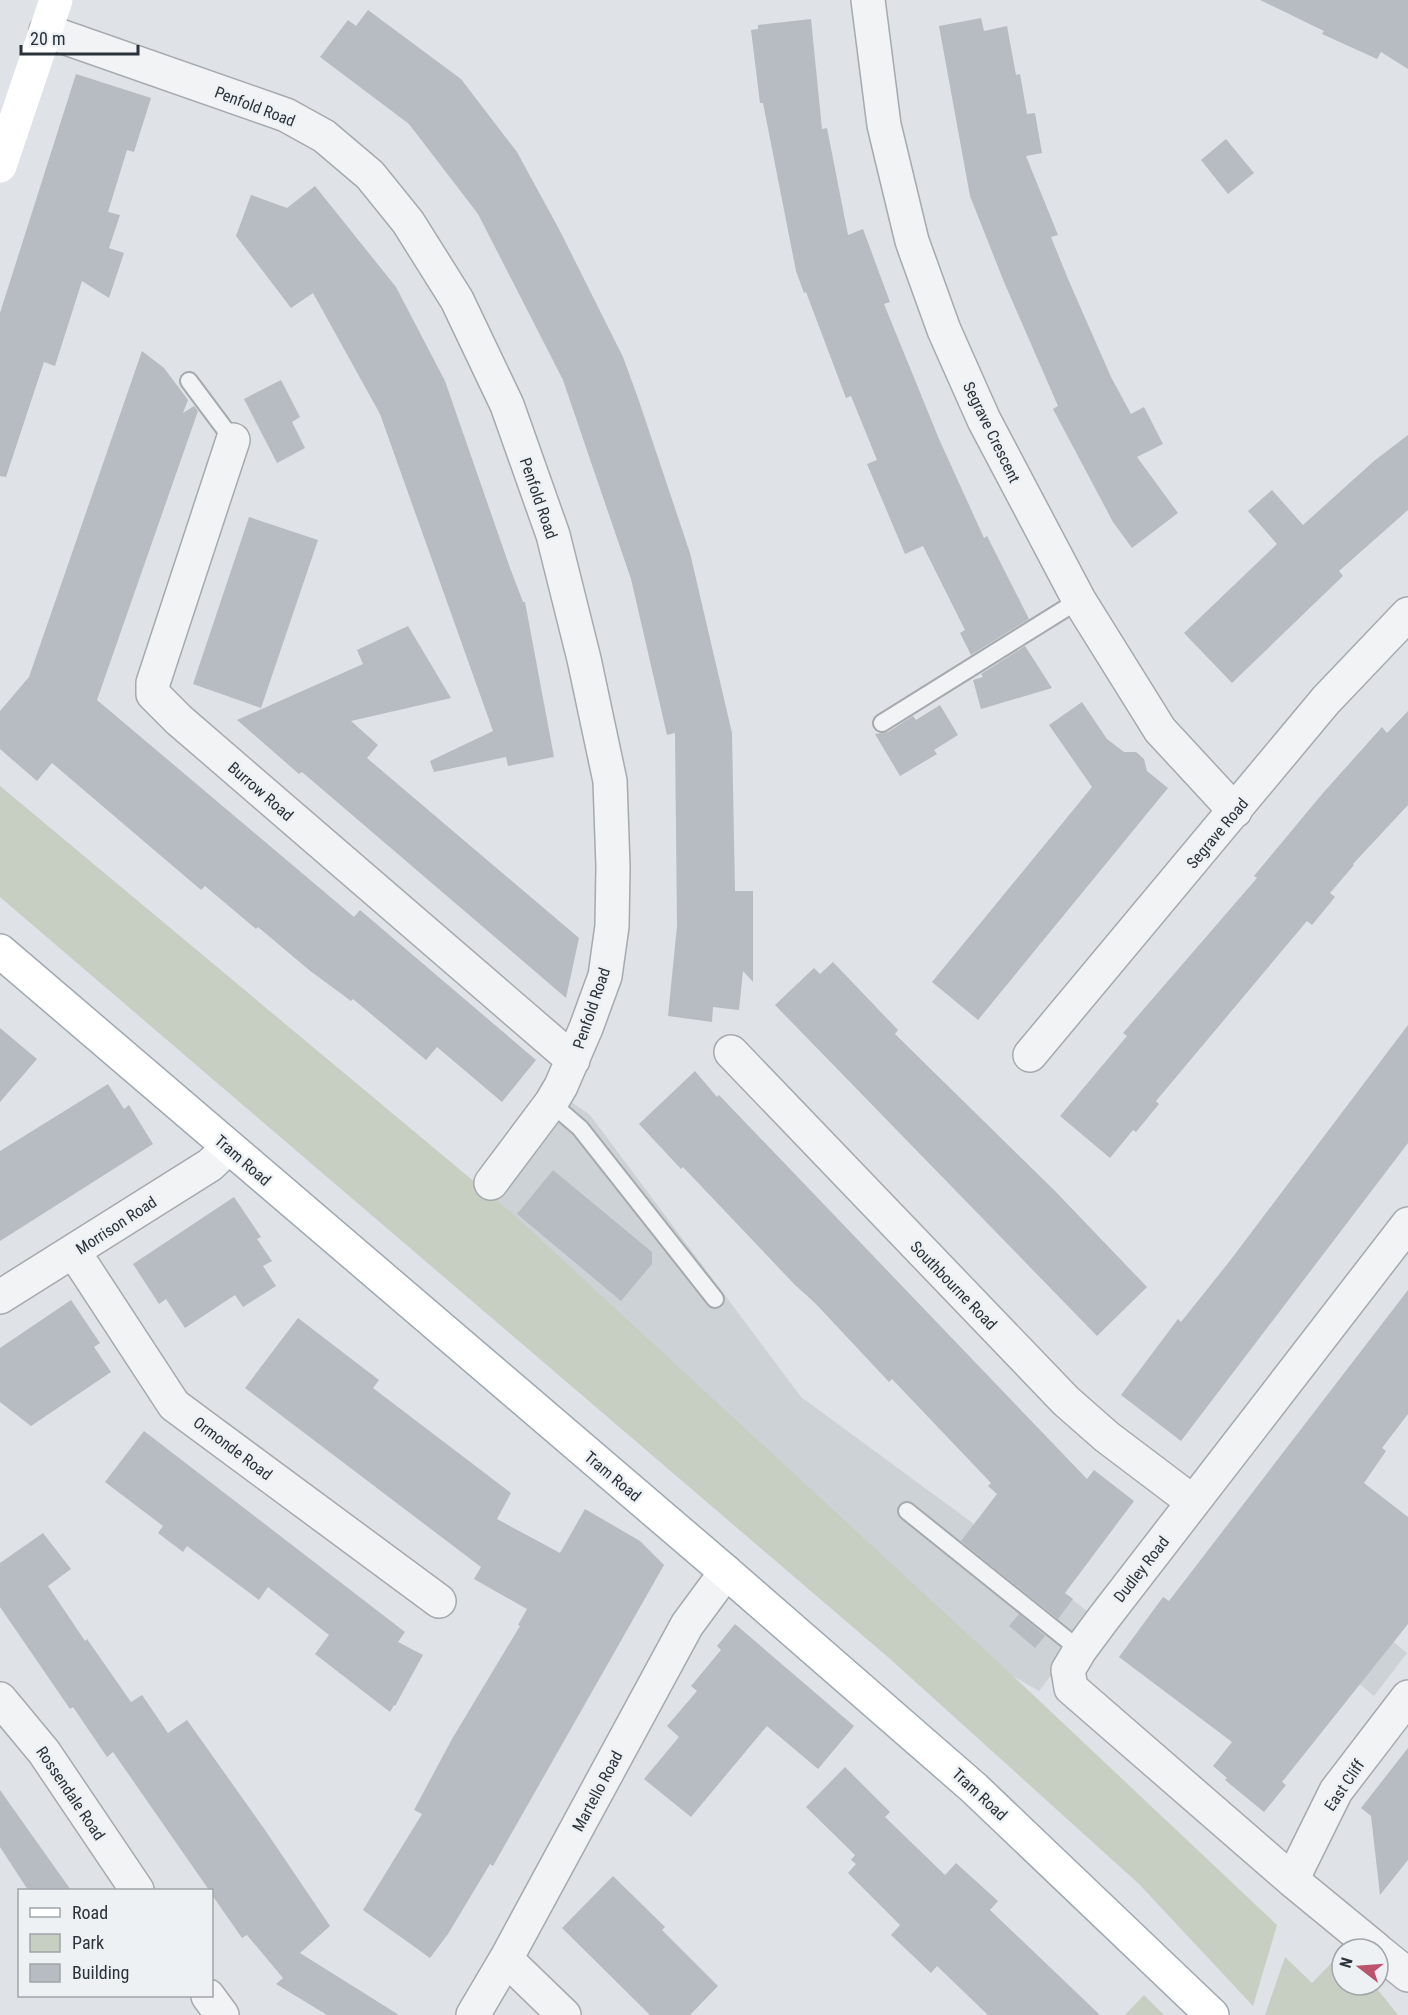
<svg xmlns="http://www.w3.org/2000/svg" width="1408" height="2015" font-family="'Roboto Condensed',sans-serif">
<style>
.built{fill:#cdd2d7}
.green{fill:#c6cfc1}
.building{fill:#b7bcc2}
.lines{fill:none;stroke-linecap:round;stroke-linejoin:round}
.lane-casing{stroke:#a5aaaf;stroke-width:20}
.street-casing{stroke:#a5aaaf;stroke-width:36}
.primary-casing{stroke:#9fa8b0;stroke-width:36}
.lane{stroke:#f1f3f5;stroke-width:16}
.street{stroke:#f1f3f5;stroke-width:33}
.secondary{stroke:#fff;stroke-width:33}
.primary{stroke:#fff;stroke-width:33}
.labels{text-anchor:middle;stroke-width:5;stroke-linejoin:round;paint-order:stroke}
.street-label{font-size:16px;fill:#2a323b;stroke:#eef1f4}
</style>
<rect width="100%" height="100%" fill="#dfe2e6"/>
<path class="built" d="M 564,1097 L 590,1115 L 801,1397 L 974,1524 L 1096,1618 L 1039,1691 L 1011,1675 L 485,1194 Z
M 1321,1582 L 1407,1653 L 1374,1696 L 1320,1651 Z"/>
<path class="green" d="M 0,786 L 513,1214 L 1012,1675 L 1277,1925 L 1253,2006 L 1139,1884 L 889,1658 L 0,897 Z
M 1342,1952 L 1342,1985 L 1374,1985 L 1398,2015 L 1265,2015 L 1285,1957 L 1312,1983 Z
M 1144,1995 L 1164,2015 L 1125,2015 Z"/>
<path class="building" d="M 1260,0 L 1408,0 L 1408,69 L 1381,52 L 1377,59 L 1322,34 L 1324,31 Z
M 368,10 L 461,79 L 517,152 L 560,231 L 623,357 L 639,401 L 690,553 L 732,733 L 735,891 L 753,891 L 753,982 L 743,971 L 739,1010 L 713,1007 L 712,1022 L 668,1016 L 677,926 L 675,733 L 667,735 L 631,579 L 594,471 L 563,380 L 478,214 L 409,124 L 320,57 L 348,20 L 356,26 Z
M 981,18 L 984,31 L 1007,26 L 1016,75 L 1020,74 L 1027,114 L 1035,113 L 1042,153 L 1026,156 L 1058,235 L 1051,237 L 1068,279 L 1111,377 L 1131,414 L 1144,407 L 1163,444 L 1137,457 L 1178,513 L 1132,548 L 1113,522 L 1053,409 L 1058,406 L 1004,282 L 970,196 L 939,26 Z
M 811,19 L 822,129 L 827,128 L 848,235 L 863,229 L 890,302 L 884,304 L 939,439 L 984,538 L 987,536 L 1029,619 L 971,655 L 960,633 L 965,630 L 923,546 L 905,554 L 867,464 L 877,460 L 851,396 L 846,398 L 806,292 L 804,293 L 796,271 L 763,103 L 760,103 L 751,30 L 758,29 L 758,25 Z
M 76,74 L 151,98 L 134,152 L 127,150 L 108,212 L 120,215 L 109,248 L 124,253 L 109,298 L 82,281 L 55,366 L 44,362 L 6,477 L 0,476 L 0,313 Z
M 1226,139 L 1254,173 L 1228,194 L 1201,160 Z
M 315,186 L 396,287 L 445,381 L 510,568 L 523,602 L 525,602 L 554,757 L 508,766 L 506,757 L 434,772 L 430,761 L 493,731 L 380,414 L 313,293 L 291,308 L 236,236 L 251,195 L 287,208 Z
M 142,351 L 164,368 L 188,400 L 183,413 L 194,406 L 198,411 L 97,700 L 354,917 L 360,910 L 536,1060 L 502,1102 L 437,1047 L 426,1060 L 353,999 L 351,1001 L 309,970 L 258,927 L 256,929 L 205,886 L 201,890 L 52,763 L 37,781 L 0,749 L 0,711 L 29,677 Z
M 281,380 L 300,417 L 292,422 L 305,448 L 277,463 L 244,399 Z
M 1408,435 L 1408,510 L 1339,571 L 1343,576 L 1232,683 L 1184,633 L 1277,544 L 1248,511 L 1272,490 L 1303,525 L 1374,461 Z
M 249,517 L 318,540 L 261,708 L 193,684 Z
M 408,626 L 451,698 L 351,721 L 378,745 L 367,758 L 579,938 L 566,998 L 302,772 L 299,774 L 237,720 L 363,664 L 357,650 Z
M 1025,646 L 1052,688 L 981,709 L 973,680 L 983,677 L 981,674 Z
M 1082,702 L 1107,739 L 1124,752 L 1136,752 L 1144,759 L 1147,771 L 1168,788 L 978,1020 L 932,982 L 1092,787 L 1049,725 Z
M 940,705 L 958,735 L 934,750 L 937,754 L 900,776 L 875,734 L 888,732 L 913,716 L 916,720 Z
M 1408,711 L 1408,805 L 1353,864 L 1354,865 L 1330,893 L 1335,897 L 1312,925 L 1307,921 L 1156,1101 L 1159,1104 L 1136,1132 L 1133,1130 L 1110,1158 L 1060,1116 L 1127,1036 L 1123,1033 L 1257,878 L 1254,876 L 1323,793 L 1382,727 L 1387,733 Z
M 833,962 L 898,1030 L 895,1034 L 1055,1191 L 1147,1287 L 1097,1336 L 775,1005 L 814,968 L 820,974 Z
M 1408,1025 L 1408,1143 L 1181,1441 L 1121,1395 L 1178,1319 L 1181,1322 L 1229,1262 Z
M 0,1028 L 37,1059 L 0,1102 Z
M 695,1071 L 717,1097 L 719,1095 L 1087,1479 L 1094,1470 L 1134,1501 L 1065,1593 L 1073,1599 L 1058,1619 L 961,1541 L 997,1494 L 988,1486 L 991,1483 L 892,1379 L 889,1382 L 815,1303 L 795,1285 L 683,1167 L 681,1169 L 639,1124 Z
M 108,1084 L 124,1109 L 129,1105 L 153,1144 L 0,1241 L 0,1151 Z
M 553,1170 L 652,1252 L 652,1264 L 621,1301 L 517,1214 Z
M 234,1197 L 261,1237 L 257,1239 L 272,1261 L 263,1266 L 276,1286 L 243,1307 L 235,1295 L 185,1328 L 166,1299 L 159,1304 L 133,1264 Z
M 1408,1290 L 1408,1414 L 1382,1448 L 1386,1451 L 1364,1483 L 1408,1517 L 1408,1624 L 1282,1782 L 1286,1785 L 1264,1812 L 1225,1780 L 1227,1778 L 1213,1766 L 1232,1742 L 1119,1657 L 1163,1597 L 1169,1601 Z
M 71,1300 L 100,1343 L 94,1347 L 111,1372 L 31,1426 L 0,1402 L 0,1348 Z
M 298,1318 L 379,1380 L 373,1388 L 511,1493 L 497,1519 L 560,1553 L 585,1509 L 640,1541 L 664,1565 L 493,1866 L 490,1864 L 448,1934 L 430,1958 L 363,1910 L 422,1814 L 414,1810 L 452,1739 L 520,1626 L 518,1625 L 527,1609 L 474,1579 L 481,1567 L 245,1388 Z
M 144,1431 L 405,1632 L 398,1642 L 423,1655 L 395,1706 L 394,1705 L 390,1712 L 315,1654 L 329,1635 L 268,1587 L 259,1600 L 187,1546 L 183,1552 L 158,1533 L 163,1526 L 105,1482 Z
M 43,1533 L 71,1569 L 48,1586 L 85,1641 L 87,1639 L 131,1702 L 142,1695 L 168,1733 L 187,1720 L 265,1830 L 330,1926 L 300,1953 L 399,2015 L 327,2015 L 276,1984 L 283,1978 L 247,1935 L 242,1938 L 212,1895 L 212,1890 L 209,1890 L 113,1752 L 107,1757 L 73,1707 L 70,1709 L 0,1607 L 0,1563 Z
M 1019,1614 L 1045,1636 L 1035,1648 L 1009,1626 Z
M 735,1624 L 854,1726 L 818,1769 L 767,1726 L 691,1817 L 644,1779 L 679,1737 L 667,1726 L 697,1691 L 691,1686 L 721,1650 L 717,1646 Z
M 1408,1748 L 1408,1860 L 1380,1895 L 1371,1816 L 1361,1808 Z
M 845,1767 L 890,1812 L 885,1817 L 945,1875 L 956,1863 L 998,1901 L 990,1910 L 1100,2015 L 988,2015 L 937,1966 L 931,1973 L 891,1935 L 900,1925 L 848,1873 L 856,1864 L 851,1860 L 855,1855 L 806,1807 Z
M 0,1790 L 51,1862 L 71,1890 L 28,1890 L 0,1847 Z
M 613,1876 L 665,1927 L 662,1930 L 718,1986 L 690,2015 L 650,2015 L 562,1928 Z"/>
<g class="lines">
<defs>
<path id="lane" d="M 189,381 L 233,440
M 882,723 L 1079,600
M 551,1103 L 580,1128 L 715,1299
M 907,1511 L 1080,1650"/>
<path id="street" d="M 868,0 L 884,125 L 912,241 L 944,330 L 984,420 L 1079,600 L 1160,730 L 1235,811
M 46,31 L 286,115 L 324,136 L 370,175 L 408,222 L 457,300 L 507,405 L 553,535 L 584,659 L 610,781 L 613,867 L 612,926 L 605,976 L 586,1028 L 561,1086 L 551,1103 L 491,1183
M 233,440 L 153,683 L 153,694 L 179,720 L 573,1060
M 731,1052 L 1066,1401 L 1107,1437 L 1193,1502
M 1030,1055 L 1326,700 L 1408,614
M 74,1252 L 174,1405 L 439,1601
M 0,1297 L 210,1165 L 228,1148
M 0,1699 L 44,1752 L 137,1890
M 1292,1880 L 1336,1791 L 1408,1697
M 1376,1949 L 1292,1880 L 1071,1688 L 1068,1670 L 1080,1650 L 1103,1619 L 1408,1224
M 1378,1951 L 1408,1975
M 506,1959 L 564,2015
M 208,1996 L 222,2015
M 473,2015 L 506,1959 L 687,1625 L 726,1572"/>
<path id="primary" d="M 0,951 L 726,1572 L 974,1788 L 1212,2015"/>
</defs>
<use href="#lane" class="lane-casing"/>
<use href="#street" class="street-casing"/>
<use href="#primary" class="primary-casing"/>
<use href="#lane" class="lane"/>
<use href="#street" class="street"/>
<path class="secondary" d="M 0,166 L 56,0"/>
<use href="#primary" class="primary"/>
</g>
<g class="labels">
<g class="street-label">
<text transform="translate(255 106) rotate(21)" y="6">Penfold Road</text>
<text transform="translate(992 432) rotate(64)" y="6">Segrave Crescent</text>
<text transform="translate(539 498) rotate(71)" y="6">Penfold Road</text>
<text transform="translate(261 791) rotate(41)" y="6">Burrow Road</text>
<text transform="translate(1217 833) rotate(-50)" y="6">Segrave Road</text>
<text transform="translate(591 1008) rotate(-71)" y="6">Penfold Road</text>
<text transform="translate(243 1160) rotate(41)" y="6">Tram Road</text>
<text transform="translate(116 1225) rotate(-33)" y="6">Morrison Road</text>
<text transform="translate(954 1285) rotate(46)" y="6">Southbourne Road</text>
<text transform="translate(233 1448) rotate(37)" y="6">Ormonde Road</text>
<text transform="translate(613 1476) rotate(40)" y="6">Tram Road</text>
<text transform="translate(1141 1569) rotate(-52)" y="6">Dudley Road</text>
<text transform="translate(1344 1785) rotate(-56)" y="6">East Cliff</text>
<text transform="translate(597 1791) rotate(-62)" y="6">Martello Road</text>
<text transform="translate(71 1793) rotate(56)" y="6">Rossendale Road</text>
<text transform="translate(980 1794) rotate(43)" y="6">Tram Road</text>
</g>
</g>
<rect x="18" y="1889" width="195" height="108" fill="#eef1f4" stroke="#a0a5aa" stroke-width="1.5"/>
<rect x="30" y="1908" width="30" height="9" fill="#ffffff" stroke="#a0a5aa" stroke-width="1.5"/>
<text x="72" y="1919" font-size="18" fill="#2a323b">Road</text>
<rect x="30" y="1934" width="30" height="18" fill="#c6cfc1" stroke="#a0a5aa" stroke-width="1.5"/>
<text x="72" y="1949" font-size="18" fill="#2a323b">Park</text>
<rect x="30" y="1964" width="30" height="18" fill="#b7bcc2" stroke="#a0a5aa" stroke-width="1.5"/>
<text x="72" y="1979" font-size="18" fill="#2a323b">Building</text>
<g transform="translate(1360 1967) rotate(287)"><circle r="28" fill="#eef1f4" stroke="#a0a5aa" stroke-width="1.5"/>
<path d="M0-4.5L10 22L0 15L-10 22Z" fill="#bd526d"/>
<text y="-9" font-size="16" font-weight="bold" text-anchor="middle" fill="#2a323b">N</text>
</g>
<path d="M21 45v9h117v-9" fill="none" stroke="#2a323b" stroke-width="3"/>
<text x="30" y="45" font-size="18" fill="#2a323b" stroke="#eef1f4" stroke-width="4.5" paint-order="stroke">20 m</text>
</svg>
